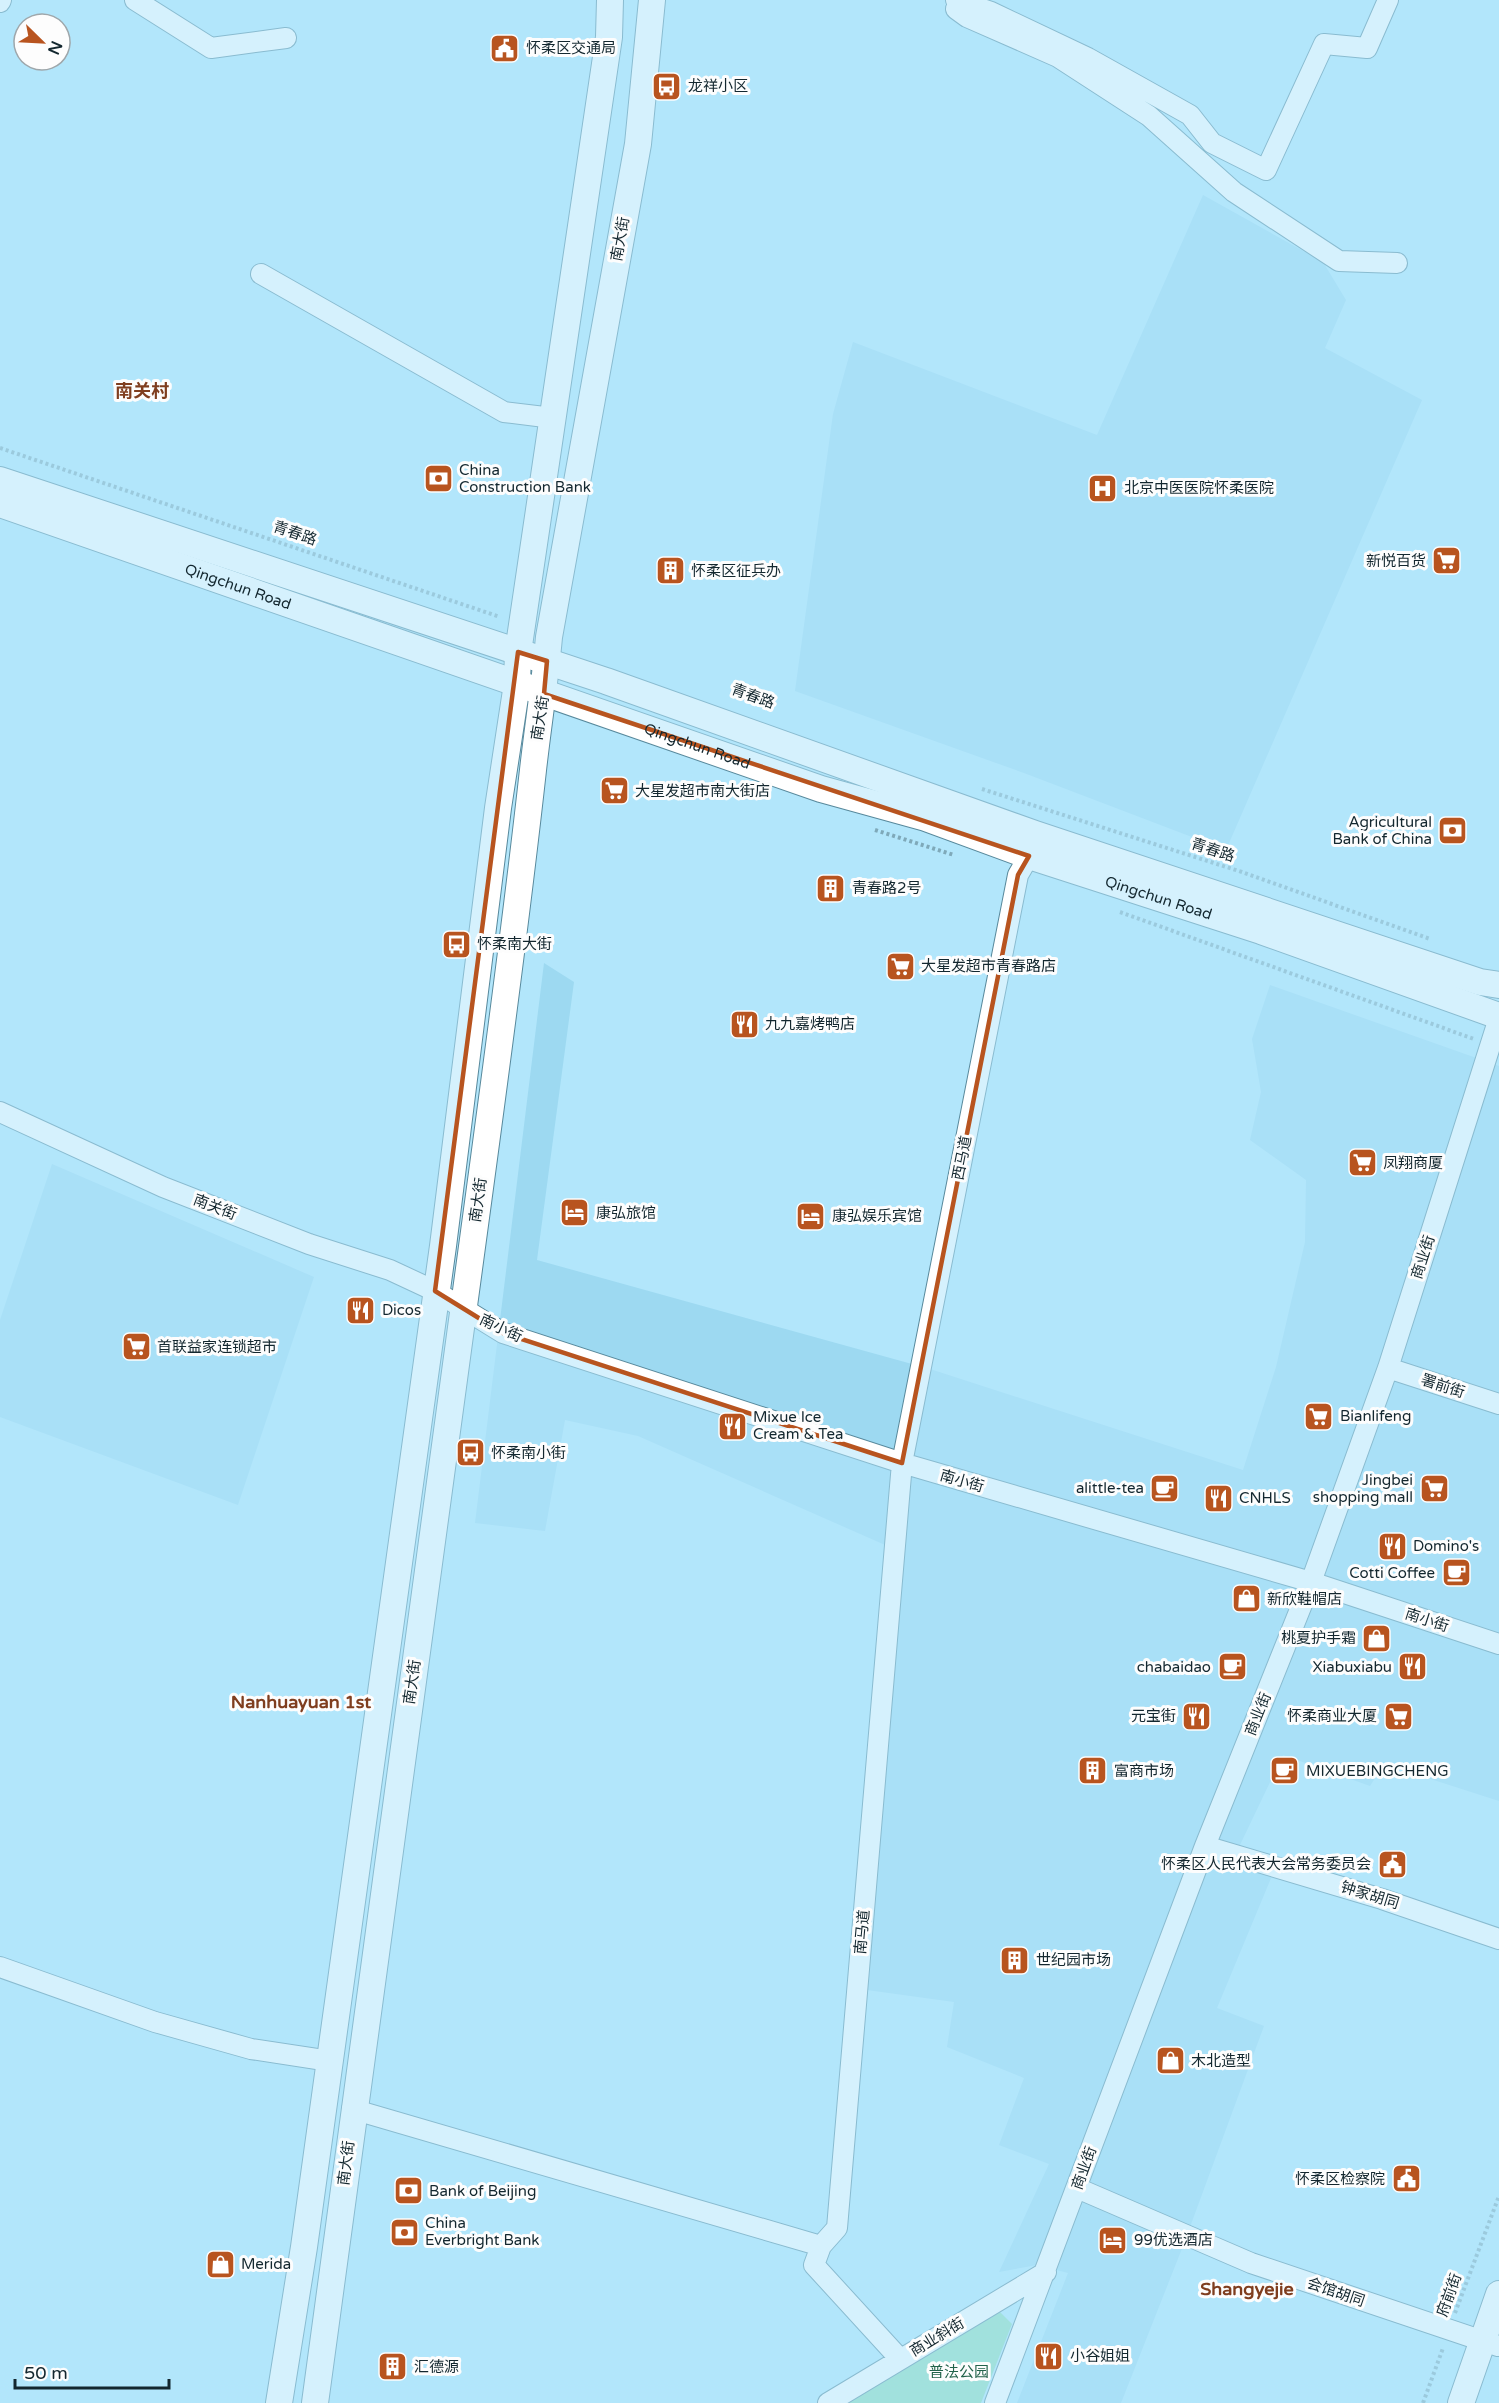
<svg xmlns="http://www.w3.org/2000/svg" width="1499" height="2403" font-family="'Varela Round','Noto Sans SC',sans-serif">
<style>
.built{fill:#9dd9f1}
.green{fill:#8cdbb9}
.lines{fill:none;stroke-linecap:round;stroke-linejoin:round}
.minor-casing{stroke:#58899c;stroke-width:22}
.major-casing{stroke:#58899c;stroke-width:28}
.path{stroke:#7fa9b9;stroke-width:4;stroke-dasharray:3 3;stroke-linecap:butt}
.minor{stroke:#fff;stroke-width:20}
.major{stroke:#fff;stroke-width:26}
.marked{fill:none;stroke:#b8541f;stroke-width:4.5;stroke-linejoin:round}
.labels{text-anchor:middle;stroke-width:6;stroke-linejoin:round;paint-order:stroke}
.poi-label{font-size:15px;fill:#13272f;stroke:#fdfdfd;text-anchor:start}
.street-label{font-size:15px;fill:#13272f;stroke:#fdfdfd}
.park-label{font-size:15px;fill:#23634b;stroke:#fdfdfd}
.quarter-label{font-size:18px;font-weight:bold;fill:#7f3e1f;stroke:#fdfdfd}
</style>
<rect width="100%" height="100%" fill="#b2e6fb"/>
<path class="built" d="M 1203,195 L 1323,262 L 1346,300 L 1325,348 L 1422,400 L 1226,850 L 1024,773 L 795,691 L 833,414 L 853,342 L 1097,435 Z
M 544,963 L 574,982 L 537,1260 L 930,1369 L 1243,1470 L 1276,1367 L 1305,1242 L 1306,1180 L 1250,1140 L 1261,1092 L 1252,1039 L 1270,985 L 1499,1066 L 1499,1801 L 1384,1764 L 1370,1786 L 1283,1755 L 1239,1847 L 1279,1859 L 1217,2008 L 1264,2026 L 1183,2246 L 1121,2403 L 1017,2403 L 1068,2273 L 1037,2265 L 999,2272 L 1049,2164 L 999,2145 L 1024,2078 L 947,2047 L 954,2002 L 867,1990 L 901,1552 L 638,1436 L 565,1420 L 545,1531 L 475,1523 Z
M 52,1164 L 314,1277 L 238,1505 L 0,1417 L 0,1320 Z"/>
<path class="green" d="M 1000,2312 L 1012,2324 L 981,2403 L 848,2403 Z"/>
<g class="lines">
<defs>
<path id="minor" d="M 135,0 L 211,48 L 286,38
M 956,0 L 991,12 L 1088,58 L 1190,115 L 1212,143 L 1266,170 L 1324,44 L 1367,48 L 1388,0
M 0,2 L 1,0
M 956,9 L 967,17 L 1058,57 L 1149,116 L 1234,192 L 1339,261 L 1397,263
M 261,274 L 504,412 L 553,418
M 0,1112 L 163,1187 L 309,1244 L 390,1270 L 435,1291 L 503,1333 L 902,1463 L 1311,1582 L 1499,1644
M 1388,1368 L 1499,1404
M 1205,1846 L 1382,1899 L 1499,1939
M 0,1967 L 155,2022 L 251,2049 L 330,2061
M 352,2109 L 821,2246
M 1077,2188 L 1251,2263 L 1498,2346
M 900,2359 L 814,2265 L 821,2246 L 837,2228 L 902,1463 L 1018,875 L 1029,856
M 828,2403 L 1046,2272
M 995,2403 L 1205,1846 L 1311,1582 L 1388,1368 L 1499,1018"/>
<g id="major">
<path d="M 0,480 L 606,681 L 1035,834 L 1480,982 L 1499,985"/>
<path id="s1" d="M 0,504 L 821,789 L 926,818 L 1029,856 L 1261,931 L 1499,1016"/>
<path d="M 279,2403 L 304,2247 L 443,1246 L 498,808 L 517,684 L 518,652 L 609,37 L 610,0"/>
<path d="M 315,2403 C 365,2012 422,1622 474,1232 C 495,1078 516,924 533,770 C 538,725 545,682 549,637 L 638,144 L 652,0"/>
<path d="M 1461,2403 L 1499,2294"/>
</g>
</defs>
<use href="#minor" class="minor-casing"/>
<use href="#major" class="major-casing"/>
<path class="path" d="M 0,448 L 500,617
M 982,789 L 1242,872 L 1430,939
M 875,830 L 954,855
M 1120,912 L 1474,1039
M 1455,2313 L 1499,2196
M 1423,2403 L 1443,2348"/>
<use href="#minor" class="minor"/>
<use href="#major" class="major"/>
</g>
<path d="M0 0H1499V2403H0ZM 518,652 L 547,661 L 544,694 L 1029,856 L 1018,875 L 902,1463 L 503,1333 L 435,1291 Z" fill="#b2e6fb" fill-opacity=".55" fill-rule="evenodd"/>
<path class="marked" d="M 518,652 L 547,661 L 544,694 L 1029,856 L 1018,875 L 902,1463 L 503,1333 L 435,1291 Z"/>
<defs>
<symbol id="civic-square" viewBox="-11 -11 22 22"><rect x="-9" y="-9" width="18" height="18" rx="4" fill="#b8541f" stroke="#fdfdfd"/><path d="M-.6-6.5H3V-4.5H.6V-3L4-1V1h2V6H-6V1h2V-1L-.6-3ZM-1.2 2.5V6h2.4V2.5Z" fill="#fff"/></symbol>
<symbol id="bus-square" viewBox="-11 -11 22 22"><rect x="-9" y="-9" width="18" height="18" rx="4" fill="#b8541f" stroke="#fdfdfd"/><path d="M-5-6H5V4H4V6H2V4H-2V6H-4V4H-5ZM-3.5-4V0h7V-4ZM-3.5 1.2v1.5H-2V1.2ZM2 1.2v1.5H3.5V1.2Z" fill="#fff"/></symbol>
<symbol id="bank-square" viewBox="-11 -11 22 22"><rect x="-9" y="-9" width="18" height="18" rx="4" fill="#b8541f" stroke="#fdfdfd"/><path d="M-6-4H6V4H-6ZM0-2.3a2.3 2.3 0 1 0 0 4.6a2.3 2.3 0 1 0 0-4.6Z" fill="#fff"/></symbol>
<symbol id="hospital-square" viewBox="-11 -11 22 22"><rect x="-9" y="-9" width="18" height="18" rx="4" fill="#b8541f" stroke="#fdfdfd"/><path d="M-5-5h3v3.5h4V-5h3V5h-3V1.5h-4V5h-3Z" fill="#fff"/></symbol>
<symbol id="supermarket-square" viewBox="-11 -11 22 22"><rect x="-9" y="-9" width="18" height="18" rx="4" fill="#b8541f" stroke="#fdfdfd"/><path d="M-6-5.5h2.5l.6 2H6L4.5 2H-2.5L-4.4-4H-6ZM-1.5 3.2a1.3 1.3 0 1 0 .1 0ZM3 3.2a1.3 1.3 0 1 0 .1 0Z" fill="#fff"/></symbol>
<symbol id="building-square" viewBox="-11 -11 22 22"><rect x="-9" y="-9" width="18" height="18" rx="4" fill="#b8541f" stroke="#fdfdfd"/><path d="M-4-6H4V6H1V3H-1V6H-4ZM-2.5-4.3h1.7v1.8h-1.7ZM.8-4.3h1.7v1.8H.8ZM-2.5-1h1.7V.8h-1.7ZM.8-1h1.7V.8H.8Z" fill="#fff"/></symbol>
<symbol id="restaurant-square" viewBox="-11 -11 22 22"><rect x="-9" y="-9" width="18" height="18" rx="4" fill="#b8541f" stroke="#fdfdfd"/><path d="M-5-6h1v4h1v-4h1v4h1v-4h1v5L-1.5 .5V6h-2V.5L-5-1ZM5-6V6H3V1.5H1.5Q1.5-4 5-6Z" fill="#fff"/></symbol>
<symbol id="hotel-square" viewBox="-11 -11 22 22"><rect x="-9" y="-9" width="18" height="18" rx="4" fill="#b8541f" stroke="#fdfdfd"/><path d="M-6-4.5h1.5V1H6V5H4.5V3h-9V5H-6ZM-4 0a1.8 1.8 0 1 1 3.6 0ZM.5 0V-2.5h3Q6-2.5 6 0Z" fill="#fff"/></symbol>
<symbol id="cafe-square" viewBox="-11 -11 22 22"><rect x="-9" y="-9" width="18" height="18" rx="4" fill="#b8541f" stroke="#fdfdfd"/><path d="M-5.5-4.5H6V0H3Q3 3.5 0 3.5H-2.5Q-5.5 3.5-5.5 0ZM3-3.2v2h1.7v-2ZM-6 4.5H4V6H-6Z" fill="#fff"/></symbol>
<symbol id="shop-square" viewBox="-11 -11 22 22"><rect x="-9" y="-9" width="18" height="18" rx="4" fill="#b8541f" stroke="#fdfdfd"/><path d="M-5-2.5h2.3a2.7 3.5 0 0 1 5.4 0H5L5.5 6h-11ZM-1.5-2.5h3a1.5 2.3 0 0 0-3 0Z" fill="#fff"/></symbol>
</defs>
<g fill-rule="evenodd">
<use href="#civic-square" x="488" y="32" width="33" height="33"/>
<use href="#bus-square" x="650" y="70" width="33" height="33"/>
<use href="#bank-square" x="422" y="462" width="33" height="33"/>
<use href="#hospital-square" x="1086" y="472" width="33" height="33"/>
<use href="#supermarket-square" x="1430" y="544" width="33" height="33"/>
<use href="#building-square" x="654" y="554" width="33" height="33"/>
<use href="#supermarket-square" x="598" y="774" width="33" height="33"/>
<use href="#bank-square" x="1436" y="814" width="33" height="33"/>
<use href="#building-square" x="814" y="872" width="33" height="33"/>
<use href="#bus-square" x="440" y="928" width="33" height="33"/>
<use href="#supermarket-square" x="884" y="950" width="33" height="33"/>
<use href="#restaurant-square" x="728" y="1008" width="33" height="33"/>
<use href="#supermarket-square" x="1346" y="1146" width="33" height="33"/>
<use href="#hotel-square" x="558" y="1196" width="33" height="33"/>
<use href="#hotel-square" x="794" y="1200" width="33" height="33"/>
<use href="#restaurant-square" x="344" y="1294" width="33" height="33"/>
<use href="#supermarket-square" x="120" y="1330" width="33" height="33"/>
<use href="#supermarket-square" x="1302" y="1400" width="33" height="33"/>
<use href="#restaurant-square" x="716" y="1410" width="33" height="33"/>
<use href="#bus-square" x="454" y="1436" width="33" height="33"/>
<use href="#cafe-square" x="1148" y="1472" width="33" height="33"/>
<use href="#supermarket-square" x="1418" y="1472" width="33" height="33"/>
<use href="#restaurant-square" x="1202" y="1482" width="33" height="33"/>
<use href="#restaurant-square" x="1376" y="1530" width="33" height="33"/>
<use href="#cafe-square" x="1440" y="1556" width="33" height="33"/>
<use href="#shop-square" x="1230" y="1582" width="33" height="33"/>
<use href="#shop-square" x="1360" y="1622" width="33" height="33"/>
<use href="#cafe-square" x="1216" y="1650" width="33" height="33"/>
<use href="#restaurant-square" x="1396" y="1650" width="33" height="33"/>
<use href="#restaurant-square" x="1180" y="1700" width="33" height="33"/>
<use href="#supermarket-square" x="1382" y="1700" width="33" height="33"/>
<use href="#building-square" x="1076" y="1754" width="33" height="33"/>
<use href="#cafe-square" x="1268" y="1754" width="33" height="33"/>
<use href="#civic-square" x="1376" y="1848" width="33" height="33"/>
<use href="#building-square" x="998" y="1944" width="33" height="33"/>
<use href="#shop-square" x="1154" y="2044" width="33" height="33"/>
<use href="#civic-square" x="1390" y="2162" width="33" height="33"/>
<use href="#bank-square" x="392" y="2174" width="33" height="33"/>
<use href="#bank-square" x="388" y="2216" width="33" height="33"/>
<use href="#hotel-square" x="1096" y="2224" width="33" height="33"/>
<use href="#shop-square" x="204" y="2248" width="33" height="33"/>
<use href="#restaurant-square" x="1032" y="2340" width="33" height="33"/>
<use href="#building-square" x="376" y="2350" width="33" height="33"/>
</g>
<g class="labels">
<g class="poi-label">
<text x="526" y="53">怀柔区交通局</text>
<text x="688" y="91">龙祥小区</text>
<text x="459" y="475">China<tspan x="459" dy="17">Construction Bank</tspan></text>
<text x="1124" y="493">北京中医医院怀柔医院</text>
<text x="1426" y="566" text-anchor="end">新悦百货</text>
<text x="691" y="576">怀柔区征兵办</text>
<text x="635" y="796">大星发超市南大街店</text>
<text x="1432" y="827" text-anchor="end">Agricultural<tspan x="1432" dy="17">Bank of China</tspan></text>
<text x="852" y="893">青春路2号</text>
<text x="477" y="949">怀柔南大街</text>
<text x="921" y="971">大星发超市青春路店</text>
<text x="765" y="1029">九九嘉烤鸭店</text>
<text x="1383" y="1168">凤翔商厦</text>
<text x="596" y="1218">康弘旅馆</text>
<text x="832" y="1221">康弘娱乐宾馆</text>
<text x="382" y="1315">Dicos</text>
<text x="157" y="1352">首联益家连锁超市</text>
<text x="1340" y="1421">Bianlifeng</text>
<text x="753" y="1422">Mixue Ice<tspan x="753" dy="17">Cream &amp; Tea</tspan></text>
<text x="491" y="1458">怀柔南小街</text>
<text x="1413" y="1485" text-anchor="end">Jingbei<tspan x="1413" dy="17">shopping mall</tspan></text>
<text x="1144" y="1493" text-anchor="end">alittle-tea</text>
<text x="1239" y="1503">CNHLS</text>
<text x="1413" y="1551">Domino's</text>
<text x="1435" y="1578" text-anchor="end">Cotti Coffee</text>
<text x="1267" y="1604">新欣鞋帽店</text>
<text x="1356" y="1643" text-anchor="end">桃夏护手霜</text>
<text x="1211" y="1672" text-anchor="end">chabaidao</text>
<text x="1392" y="1672" text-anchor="end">Xiabuxiabu</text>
<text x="1176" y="1721" text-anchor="end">元宝街</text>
<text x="1377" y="1721" text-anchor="end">怀柔商业大厦</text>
<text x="1114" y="1776">富商市场</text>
<text x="1306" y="1776">MIXUEBINGCHENG</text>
<text x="1371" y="1869" text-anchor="end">怀柔区人民代表大会常务委员会</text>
<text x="1036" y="1965">世纪园市场</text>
<text x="1191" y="2066">木北造型</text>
<text x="1385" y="2184" text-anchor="end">怀柔区检察院</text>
<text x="429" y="2196">Bank of Beijing</text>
<text x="425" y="2228">China<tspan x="425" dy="17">Everbright Bank</tspan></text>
<text x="1134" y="2245">99优选酒店</text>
<text x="241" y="2269">Merida</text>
<text x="1070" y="2361">小谷姐姐</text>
<text x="414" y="2372">汇德源</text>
</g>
<g class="street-label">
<text transform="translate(620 239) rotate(-80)" y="5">南大街</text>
<text transform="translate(295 533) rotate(19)" y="5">青春路</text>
<text dy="5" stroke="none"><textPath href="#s1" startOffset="252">Qingchun Road</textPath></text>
<text transform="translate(753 696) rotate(20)" y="5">青春路</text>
<text transform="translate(540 718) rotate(-81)" y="5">南大街</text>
<text dy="5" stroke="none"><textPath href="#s1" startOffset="738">Qingchun Road</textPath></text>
<text transform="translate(1213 850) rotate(18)" y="5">青春路</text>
<text dy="5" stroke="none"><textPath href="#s1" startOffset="1224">Qingchun Road</textPath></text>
<text transform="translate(962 1158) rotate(-79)" y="5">西马道</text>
<text transform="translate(478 1200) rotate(-82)" y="5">南大街</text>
<text transform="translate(215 1207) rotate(21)" y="5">南关街</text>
<text transform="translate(1423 1257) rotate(-72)" y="5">商业街</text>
<text transform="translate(501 1328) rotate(25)" y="5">南小街</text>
<text transform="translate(1443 1386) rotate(18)" y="5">署前街</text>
<text transform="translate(962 1481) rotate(16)" y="5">南小街</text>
<text transform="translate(1427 1620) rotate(18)" y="5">南小街</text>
<text transform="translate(412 1682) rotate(-82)" y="5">南大街</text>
<text transform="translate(1258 1714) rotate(-68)" y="5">商业街</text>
<text transform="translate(1370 1895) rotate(17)" y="5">钟家胡同</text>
<text transform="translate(862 1932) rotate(-85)" y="5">南马道</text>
<text transform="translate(346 2163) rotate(-83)" y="5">南大街</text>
<text transform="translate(1084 2168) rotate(-70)" y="5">商业街</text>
<text transform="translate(1336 2292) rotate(19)" y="5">会馆胡同</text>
<text transform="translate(1449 2295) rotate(-70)" y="5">府前街</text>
<text transform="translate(937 2337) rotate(-31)" y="5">商业斜街</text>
</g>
<g class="park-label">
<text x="959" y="2377">普法公园</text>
</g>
<g class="quarter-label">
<text x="142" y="397">南关村</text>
<text x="301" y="1708">Nanhuayuan 1st</text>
<text x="1247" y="2295">Shangyejie</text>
</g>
</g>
<g transform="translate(42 42) rotate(114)"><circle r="28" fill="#fdfdfd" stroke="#9fa7ab" stroke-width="1.5"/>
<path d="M0-4.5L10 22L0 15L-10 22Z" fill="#b8541f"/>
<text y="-9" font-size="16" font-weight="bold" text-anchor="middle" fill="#13272f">N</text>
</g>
<path d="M15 2379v9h154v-9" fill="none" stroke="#13272f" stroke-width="3"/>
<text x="24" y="2379" font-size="18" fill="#13272f" stroke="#fdfdfd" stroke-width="4.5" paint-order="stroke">50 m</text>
</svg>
